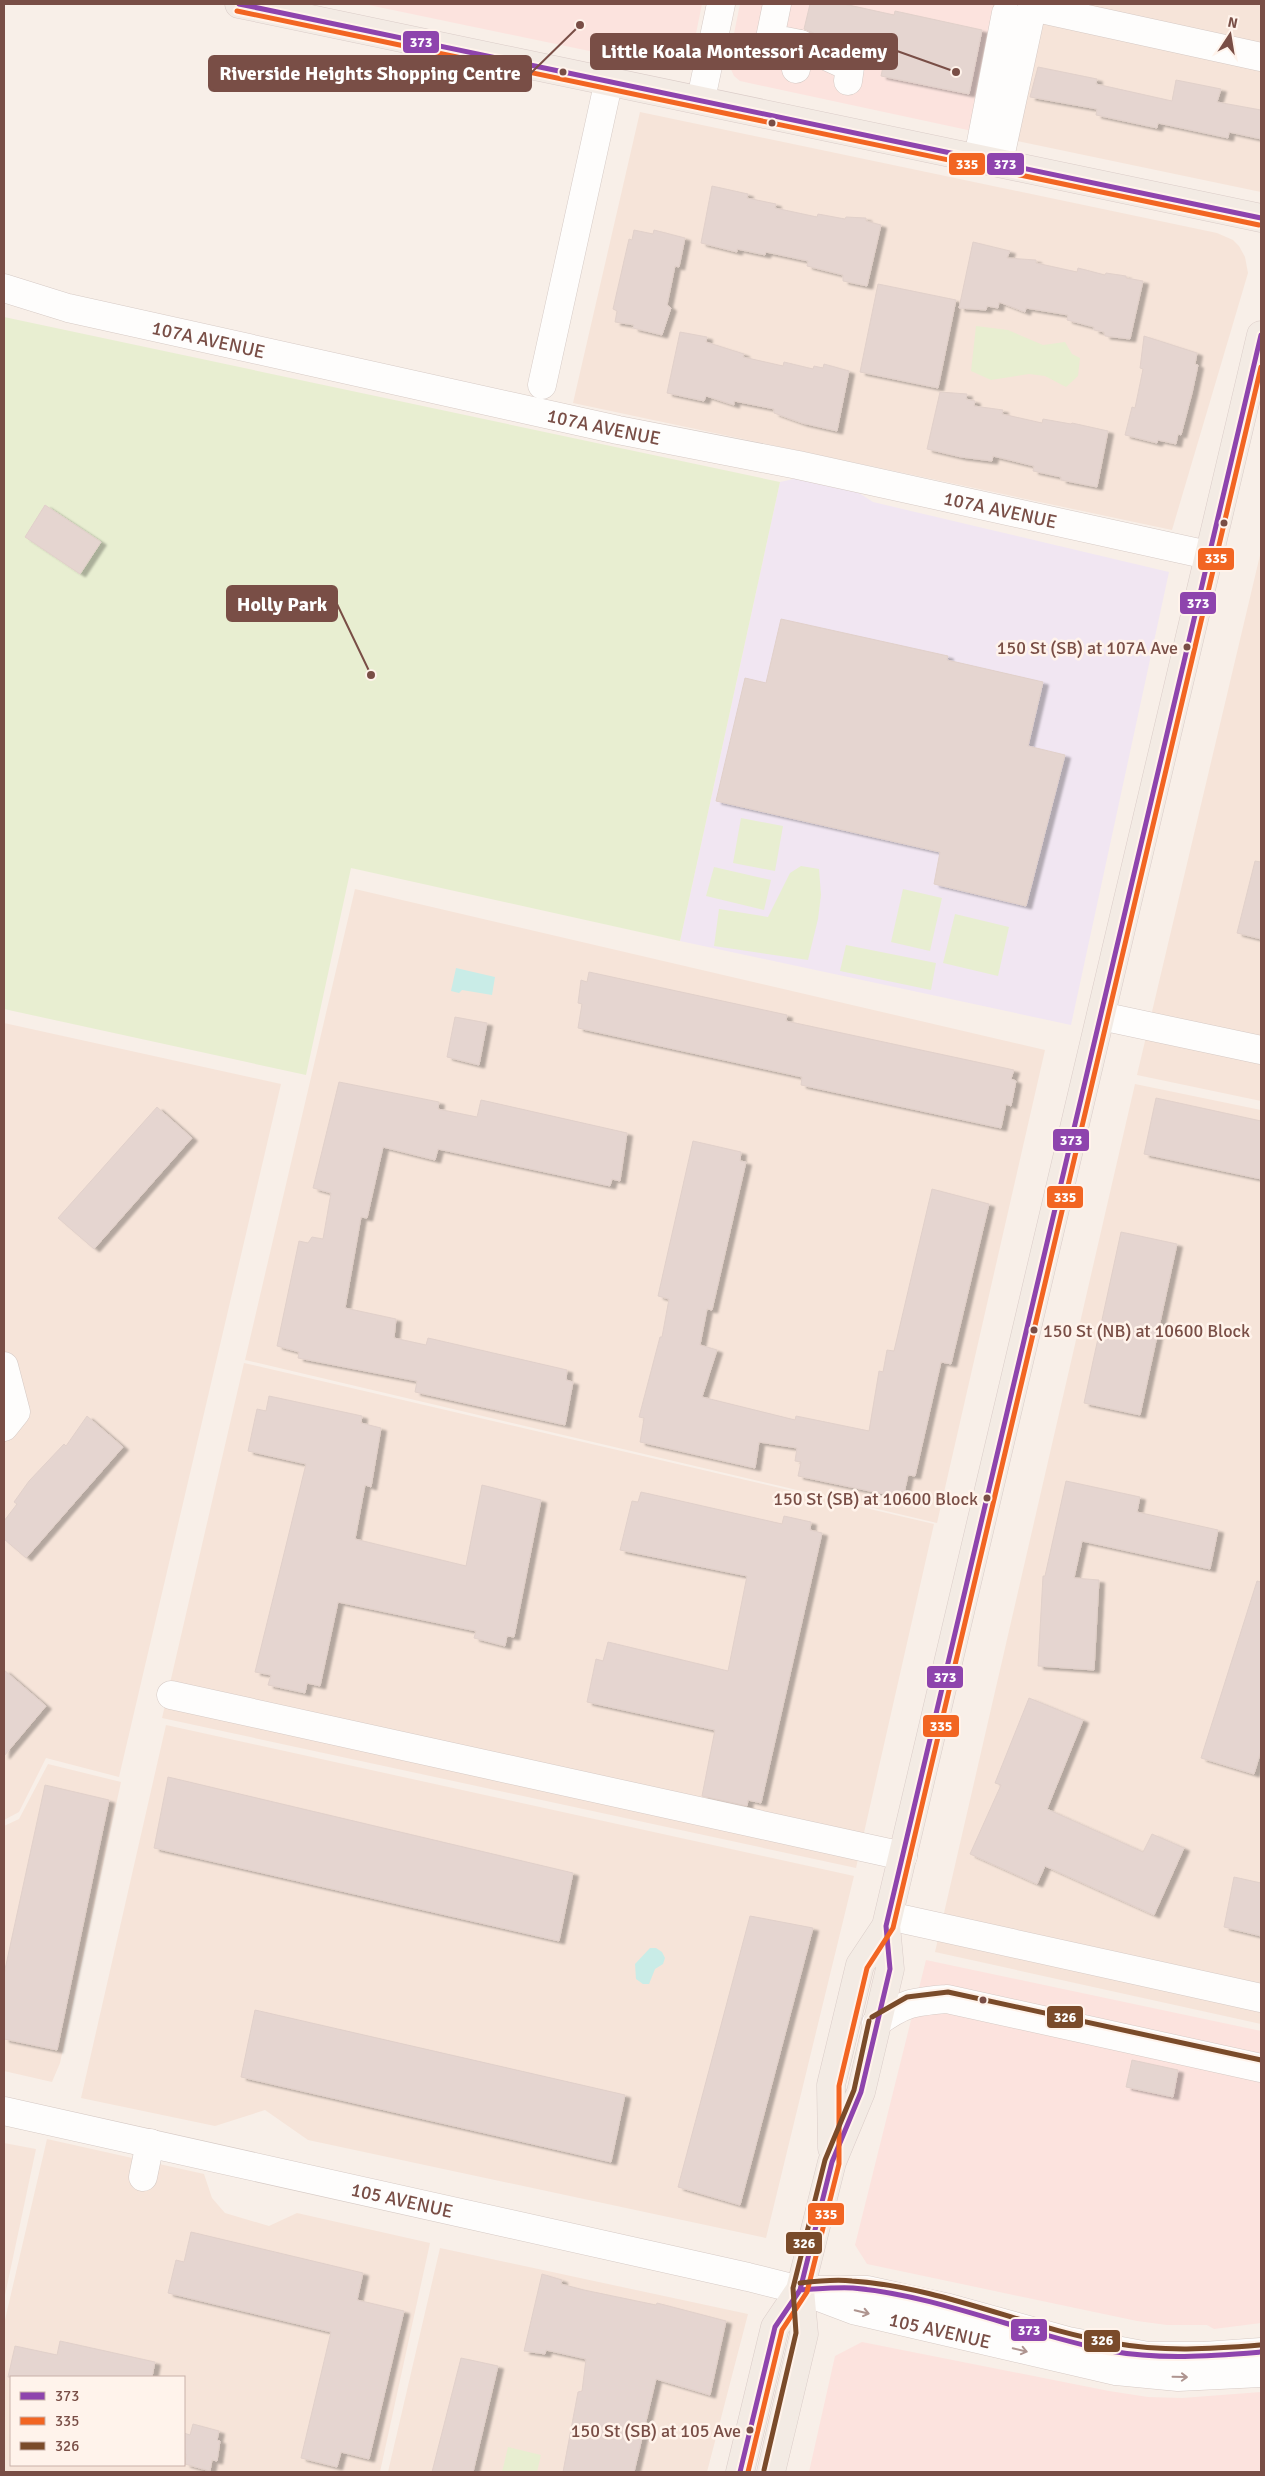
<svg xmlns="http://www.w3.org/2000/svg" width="1265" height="2476" font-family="Signika,sans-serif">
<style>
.residential{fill:#f6e4d9;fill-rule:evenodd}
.commercial{fill:#fce3de}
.education{fill:#f1e6f2}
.green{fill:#e8eed1}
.water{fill:#c9ece7}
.building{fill:#e5d5d0;stroke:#e1d0ca;filter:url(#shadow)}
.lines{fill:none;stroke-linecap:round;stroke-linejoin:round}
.minor-casing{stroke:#d6cac5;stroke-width:29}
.major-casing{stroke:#daccc8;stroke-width:29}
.minor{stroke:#fefdfc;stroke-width:28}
.major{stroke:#f3ebe4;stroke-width:28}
.bus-1-casing{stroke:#fff3eb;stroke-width:9}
.bus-2-casing{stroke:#fff3eb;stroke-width:9}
.bus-3-casing{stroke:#fff3eb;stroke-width:9}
.bus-1{stroke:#8e44ad;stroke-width:5}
.bus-2{stroke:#f26522;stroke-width:5}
.bus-3{stroke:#7a4b2a;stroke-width:5}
.oneway{stroke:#ae948f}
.bus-dot{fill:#794e46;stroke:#fff3eb;stroke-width:2}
.labels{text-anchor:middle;stroke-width:5;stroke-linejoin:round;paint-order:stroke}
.bus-label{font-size:18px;fill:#794e46;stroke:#fff3eb;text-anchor:end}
.street-label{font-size:19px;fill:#794e46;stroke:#fff3eb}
.leader{fill:none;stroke:#794e46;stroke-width:2}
.callout-dot{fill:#794e46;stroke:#fff3eb;stroke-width:2}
.callout{fill:#794e46;stroke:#794e46;stroke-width:2}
.callout-label{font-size:20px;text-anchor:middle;font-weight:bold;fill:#fff}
.line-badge{stroke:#fff3eb;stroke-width:2}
.badge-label{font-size:14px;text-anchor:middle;font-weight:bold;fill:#fff}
</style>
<defs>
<filter id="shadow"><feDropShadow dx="5.5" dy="3" stdDeviation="1" flood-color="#0004"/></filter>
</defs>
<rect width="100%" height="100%" fill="#f8efe8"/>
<path class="residential" d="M 1042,4 L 1261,4 L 1261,192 L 1013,140 Z
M 640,112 L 1217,233 L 1233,240 L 1239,246 L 1245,257 L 1248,273 L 1172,530 L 573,403 Z
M 1261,551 L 1261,1101 L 1137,1075 Z
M 355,889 L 1045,1050 L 937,1523 L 245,1360 Z
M 4,1023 L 281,1084 L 119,1777 L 46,1758 L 19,1812 L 4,1820 Z
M 1135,1084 L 1261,1110 L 1261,2024 L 935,1952 Z
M 244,1363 L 934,1524 L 856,1868 L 162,1718 Z
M 166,1725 L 854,1876 L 766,2238 L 308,2140 L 265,2110 L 215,2126 L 81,2098 Z
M 48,1764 L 121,1782 L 60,2063 L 52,2082 L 4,2071 L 4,1826 L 19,1819 Z
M 47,2139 L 204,2174 L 212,2198 L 225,2213 L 269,2226 L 297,2213 L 430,2243 L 380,2472 L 4,2472 L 4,2324 ZM 11,2377 L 184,2377 L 184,2465 L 11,2465 Z
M 4,2143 L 36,2149 L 4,2300 Z
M 440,2248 L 748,2314 L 707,2472 L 388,2472 Z"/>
<path class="commercial" d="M 364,4 L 702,4 L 692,53 L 684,62 L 666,67 Z
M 740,4 L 1023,4 L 991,135 L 740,81 L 734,76 L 728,63 Z
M 926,1960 L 1261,2031 L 1261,2323 L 1214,2329 L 1207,2325 L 1167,2325 L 1137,2321 L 867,2264 L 855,2245 Z
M 862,2342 L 1109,2391 L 1148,2397 L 1182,2398 L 1261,2392 L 1261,2472 L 809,2472 L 835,2356 Z"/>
<path class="education" d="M 798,478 L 856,491 L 873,502 L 1169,572 L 1071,1025 L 680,941 L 780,482 Z"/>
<path class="green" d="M 4,317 L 780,482 L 680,941 L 351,868 L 306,1075 L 4,1009 Z
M 976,326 L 1008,330 L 1043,345 L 1065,342 L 1072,354 L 1080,358 L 1078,376 L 1066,387 L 1045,376 L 1029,374 L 991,380 L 971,371 Z
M 741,818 L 783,826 L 775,871 L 733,863 Z
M 801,866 L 819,869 L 821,895 L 818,919 L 808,960 L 714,946 L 719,909 L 768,917 L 790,873 Z
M 714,867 L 771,880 L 764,910 L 706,896 Z
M 903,889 L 942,898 L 930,951 L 891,942 Z
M 955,914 L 1009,927 L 998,976 L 943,963 Z
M 846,945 L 936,963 L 931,990 L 840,971 Z
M 508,2447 L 541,2455 L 537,2472 L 502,2472 Z"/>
<path class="water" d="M 456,968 L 495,977 L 492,995 L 462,990 L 459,993 L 451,991 Z
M 650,1948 L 656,1948 L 662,1952 L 665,1958 L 663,1964 L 655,1969 L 649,1984 L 643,1984 L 636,1979 L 635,1964 Z"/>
<path class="building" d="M 810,4 L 844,4 L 894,15 L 895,11 L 982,30 L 969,94 L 881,76 L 886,52 L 825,38 L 804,29 Z
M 1038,67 L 1097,79 L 1096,84 L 1172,101 L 1176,80 L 1221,89 L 1217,102 L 1261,110 L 1261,139 L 1229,132 L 1228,138 L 1158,123 L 1157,128 L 1096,115 L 1097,109 L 1030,97 Z
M 712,186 L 748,194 L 747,198 L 776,204 L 775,208 L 817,217 L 818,214 L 845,219 L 846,217 L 866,218 L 866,221 L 881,225 L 867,286 L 843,281 L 843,275 L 807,266 L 808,261 L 766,252 L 765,255 L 737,249 L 737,252 L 701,243 Z
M 634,230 L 653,234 L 654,230 L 685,238 L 679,267 L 675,266 L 667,305 L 671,308 L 662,335 L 633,328 L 634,325 L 615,322 L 617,311 L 613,309 L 629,239 L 632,240 Z
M 973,242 L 1010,251 L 1007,258 L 1036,260 L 1036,263 L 1077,272 L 1078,268 L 1105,275 L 1106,273 L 1126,276 L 1126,278 L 1143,281 L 1130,339 L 1105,336 L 1104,332 L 1094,330 L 1094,327 L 1067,320 L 1068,315 L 1026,308 L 1025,312 L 999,302 L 998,308 L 987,306 L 986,310 L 959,308 Z
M 878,284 L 956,300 L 938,388 L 860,372 Z
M 680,332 L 707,337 L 706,342 L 744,354 L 743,357 L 783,366 L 784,362 L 813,369 L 814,366 L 823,368 L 824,364 L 849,371 L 837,431 L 802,423 L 774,413 L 774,409 L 734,401 L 734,405 L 706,396 L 704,401 L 667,393 Z
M 1144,336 L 1197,353 L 1195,364 L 1198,365 L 1192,393 L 1181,435 L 1178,434 L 1176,444 L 1158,440 L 1157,443 L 1125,435 L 1132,407 L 1135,408 L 1143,369 L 1140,368 Z
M 940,392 L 967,394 L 966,399 L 975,401 L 974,406 L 1003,410 L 1002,414 L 1042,423 L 1043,419 L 1071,424 L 1072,423 L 1108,431 L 1097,487 L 1061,480 L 1061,477 L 1033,471 L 1034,466 L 993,456 L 992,461 L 961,457 L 927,449 Z
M 45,505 L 101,542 L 80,574 L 25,537 Z
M 781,619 L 948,656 L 947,660 L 1043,682 L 1028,746 L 1065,755 L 1026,906 L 934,884 L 940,852 L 716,801 L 745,678 L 766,683 Z
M 1255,861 L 1261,862 L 1261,939 L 1237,933 Z
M 589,972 L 787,1015 L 786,1021 L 1014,1070 L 1011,1079 L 1016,1081 L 1011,1106 L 1006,1104 L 1001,1128 L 801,1085 L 802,1077 L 578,1028 L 582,1004 L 578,1003 L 581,980 L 587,982 Z
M 455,1017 L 487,1023 L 479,1065 L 447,1057 Z
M 339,1082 L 439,1102 L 438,1109 L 477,1117 L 481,1100 L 627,1133 L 620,1181 L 612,1179 L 610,1186 L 438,1149 L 435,1160 L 383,1147 L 367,1218 L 361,1217 L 345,1308 L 396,1319 L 394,1338 L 426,1345 L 428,1338 L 567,1370 L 566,1380 L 573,1382 L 565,1425 L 415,1392 L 417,1381 L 298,1358 L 299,1352 L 277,1346 L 299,1241 L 308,1243 L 312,1237 L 323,1239 L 331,1193 L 313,1188 Z
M 1156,1098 L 1261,1121 L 1261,1179 L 1144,1154 Z
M 157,1107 L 192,1138 L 94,1249 L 58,1218 Z
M 693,1141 L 741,1152 L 740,1161 L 746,1162 L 712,1310 L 707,1309 L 700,1345 L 717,1350 L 702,1397 L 795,1420 L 796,1416 L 869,1431 L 879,1371 L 883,1372 L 887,1350 L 894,1351 L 932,1189 L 989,1204 L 951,1364 L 941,1362 L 915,1476 L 908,1475 L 903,1498 L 798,1476 L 801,1462 L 795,1461 L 797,1448 L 759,1442 L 755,1468 L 640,1442 L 644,1418 L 639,1417 L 660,1337 L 662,1337 L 669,1299 L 658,1296 Z
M 1121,1232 L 1177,1244 L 1140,1415 L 1084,1403 Z
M 269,1396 L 362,1416 L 361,1423 L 381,1428 L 371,1487 L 365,1485 L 355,1539 L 466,1566 L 482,1485 L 541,1500 L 514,1637 L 507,1636 L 505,1646 L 474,1638 L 476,1631 L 338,1602 L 320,1686 L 307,1683 L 305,1693 L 268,1685 L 271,1675 L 255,1672 L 306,1464 L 248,1451 L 257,1409 L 266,1411 Z
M 87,1416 L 123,1447 L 26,1558 L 4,1539 L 4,1521 L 17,1504 L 14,1502 L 29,1481 L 64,1444 L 66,1446 Z
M 1066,1481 L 1140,1497 L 1137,1512 L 1218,1530 L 1210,1569 L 1082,1541 L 1074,1578 L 1099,1580 L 1094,1670 L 1038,1666 L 1043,1576 L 1045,1576 Z
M 641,1492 L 782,1524 L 784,1516 L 811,1522 L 810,1530 L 822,1533 L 761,1803 L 748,1800 L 747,1806 L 702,1796 L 715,1730 L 587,1702 L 596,1659 L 603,1661 L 608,1642 L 728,1671 L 747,1576 L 620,1550 L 632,1501 L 638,1502 Z
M 1257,1581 L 1261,1582 L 1261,1751 L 1254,1774 L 1201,1758 Z
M 4,1670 L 46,1706 L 4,1756 Z
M 1029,1698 L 1083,1720 L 1047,1809 L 1143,1852 L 1152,1834 L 1184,1848 L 1154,1915 L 1045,1866 L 1037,1884 L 970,1854 L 1001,1785 L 995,1783 Z
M 168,1777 L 573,1873 L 559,1941 L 154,1848 Z
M 45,1785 L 109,1800 L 57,2050 L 4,2039 L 4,1974 Z
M 1234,1877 L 1261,1883 L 1261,1936 L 1224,1927 Z
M 750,1916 L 813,1928 L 740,2205 L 678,2187 Z
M 255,2010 L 625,2095 L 611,2162 L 241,2077 Z
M 1132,2060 L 1178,2070 L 1173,2097 L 1126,2087 Z
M 191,2232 L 363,2273 L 357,2300 L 404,2311 L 369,2459 L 341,2452 L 337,2467 L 301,2458 L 331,2332 L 168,2293 L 176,2260 L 184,2262 Z
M 542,2274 L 562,2280 L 561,2284 L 584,2290 L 656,2305 L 657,2303 L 726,2321 L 710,2395 L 656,2379 L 634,2472 L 563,2472 L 578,2392 L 582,2391 L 586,2359 L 546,2350 L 545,2354 L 524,2351 Z
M 60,2341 L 155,2362 L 152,2377 L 8,2377 L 15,2346 L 57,2355 Z
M 461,2358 L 498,2366 L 473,2472 L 432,2472 Z
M 193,2424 L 219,2431 L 217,2440 L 220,2441 L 217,2461 L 212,2460 L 210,2471 L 185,2464 L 186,2454 L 184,2454 L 184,2433 L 190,2435 Z"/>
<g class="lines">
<defs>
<g id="minor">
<path d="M 777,4 L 770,38 L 800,44 L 850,67 L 848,81"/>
<path d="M 1032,7 L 1261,57"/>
<path d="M 796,69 L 800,44"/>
<path d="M 701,99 L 721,4"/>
<path d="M 978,158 L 1006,13"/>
<path d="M 999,162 L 1033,4"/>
<path id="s1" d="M 4,288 L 68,308 L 618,430 L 798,465 L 1208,555"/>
<path d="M 542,385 L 609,80"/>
<path d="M 1101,1016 L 1261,1050"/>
<path d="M 4,1366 L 16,1412 L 4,1427"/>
<path d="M 171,1695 L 903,1856"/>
<path d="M 889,1916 L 1261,1998"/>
<path d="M 876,2023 C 905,2002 913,2002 947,1999 L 1261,2068"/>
<path id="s2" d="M 4,2111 L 748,2277 L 800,2290 L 853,2310 L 1116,2371 L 1178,2377 L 1261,2373"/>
<path d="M 143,2177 L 150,2143"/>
<path d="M 813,2290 L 867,2290 L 949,2308 L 1068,2341 L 1148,2356 L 1204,2356 L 1261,2352"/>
</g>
<path id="major" d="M 239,4 L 1261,218
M 832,2148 L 831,2085 L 860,1965 L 886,1926
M 740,2472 L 775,2327 L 800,2290
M 771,2472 L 804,2334 L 800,2290 L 832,2162 L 861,2092 L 890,1969 L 886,1926 L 1261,335"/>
</defs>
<use href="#minor" class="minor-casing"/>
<use href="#major" class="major-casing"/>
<use href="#minor" class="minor"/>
<use href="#major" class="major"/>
<defs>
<path id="bus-1" d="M 239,4 L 1261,218
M 800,2290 C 818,2289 835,2287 853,2288 C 941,2296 1024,2334 1110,2351 C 1161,2360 1210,2356 1261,2352
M 740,2472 L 775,2327 L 800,2290 L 832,2162 L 861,2092 L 890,1969 L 886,1926 L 1261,335"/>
<path id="bus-2" d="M 237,11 L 1259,225
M 748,2472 L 782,2330 L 807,2292 L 839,2164 L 839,2086 L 867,1968 L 893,1928 L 1261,367"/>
<path id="bus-3" d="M 872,2017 L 907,1997 L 948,1992 L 1261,2060
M 800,2283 C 817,2281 835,2279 852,2281 C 942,2287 1026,2328 1113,2343 C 1163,2352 1211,2349 1260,2345
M 764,2470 L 796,2333 L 793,2288 L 825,2160 L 854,2090 L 869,2021"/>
</defs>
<use href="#bus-1" class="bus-1-casing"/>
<use href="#bus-2" class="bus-2-casing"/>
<use href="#bus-3" class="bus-3-casing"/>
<use href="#bus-1" class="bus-1"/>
<use href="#bus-2" class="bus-2"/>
<use href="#bus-3" class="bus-3"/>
</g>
<defs><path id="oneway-shaft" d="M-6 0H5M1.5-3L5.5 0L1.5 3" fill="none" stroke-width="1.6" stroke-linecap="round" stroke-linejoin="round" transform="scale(1.25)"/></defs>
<g class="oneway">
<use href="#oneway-shaft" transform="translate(862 2312) rotate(13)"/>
<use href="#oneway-shaft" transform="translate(1020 2350) rotate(14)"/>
<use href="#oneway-shaft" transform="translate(1180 2377) rotate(1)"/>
</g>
<g class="bus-dot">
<circle cx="563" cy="72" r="4.5"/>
<circle cx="772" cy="123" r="4.5"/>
<circle cx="1224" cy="523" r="4.5"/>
<circle cx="1187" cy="647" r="4.5"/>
<circle cx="1034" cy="1330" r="4.5"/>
<circle cx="987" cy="1498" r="4.5"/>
<circle cx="983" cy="2000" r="4.5"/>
<circle cx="750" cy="2430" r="4.5"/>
</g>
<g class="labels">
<g class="bus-label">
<text x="1178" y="654">150 St (SB) at 107A Ave</text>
<text x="1043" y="1337" text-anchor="start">150 St (NB) at 10600 Block</text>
<text x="978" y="1505">150 St (SB) at 10600 Block</text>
<text x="741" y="2437">150 St (SB) at 105 Ave</text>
</g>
<g class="street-label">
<text dy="7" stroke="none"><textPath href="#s1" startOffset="211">107A AVENUE</textPath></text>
<text dy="7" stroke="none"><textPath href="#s1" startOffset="616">107A AVENUE</textPath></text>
<text dy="7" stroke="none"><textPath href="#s1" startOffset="1021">107A AVENUE</textPath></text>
<text dy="7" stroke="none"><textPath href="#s2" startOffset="408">105 AVENUE</textPath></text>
<text dy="7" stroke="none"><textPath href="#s2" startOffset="962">105 AVENUE</textPath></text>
</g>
</g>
<path class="leader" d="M956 72L897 51M580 25L531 73M371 675L337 604"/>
<g class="callout-dot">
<circle cx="956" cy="72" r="5"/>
<circle cx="580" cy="25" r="5"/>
<circle cx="371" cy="675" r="5"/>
</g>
<g class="callout">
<rect x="591" y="34" width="306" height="35" rx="5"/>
<rect x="209" y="56" width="322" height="35" rx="5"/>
<rect x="227" y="586" width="110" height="35" rx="5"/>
</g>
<g class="callout-label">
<text x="744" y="58">Little Koala Montessori Academy</text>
<text x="370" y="80">Riverside Heights Shopping Centre</text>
<text x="282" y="611">Holly Park</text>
</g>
<g class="line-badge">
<rect x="402" y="30" width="38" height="24" rx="5" fill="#8e44ad"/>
<rect x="948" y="152" width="38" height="24" rx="5" fill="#f26522"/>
<rect x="986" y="152" width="39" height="24" rx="5" fill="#8e44ad"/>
<rect x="1197" y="547" width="38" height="24" rx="5" fill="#f26522"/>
<rect x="1179" y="591" width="38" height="24" rx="5" fill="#8e44ad"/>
<rect x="1052" y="1128" width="38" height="24" rx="5" fill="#8e44ad"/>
<rect x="1046" y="1185" width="38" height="24" rx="5" fill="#f26522"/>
<rect x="926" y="1665" width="38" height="24" rx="5" fill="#8e44ad"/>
<rect x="922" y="1714" width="38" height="24" rx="5" fill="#f26522"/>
<rect x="1046" y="2005" width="38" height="24" rx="5" fill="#7a4b2a"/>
<rect x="807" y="2202" width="38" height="24" rx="5" fill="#f26522"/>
<rect x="785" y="2231" width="38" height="24" rx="5" fill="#7a4b2a"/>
<rect x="1010" y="2318" width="38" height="24" rx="5" fill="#8e44ad"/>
<rect x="1083" y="2329" width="38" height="24" rx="5" fill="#7a4b2a"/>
</g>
<g class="badge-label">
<text x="421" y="47">373</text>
<text x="967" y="169">335</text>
<text x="1005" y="169">373</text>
<text x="1216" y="563">335</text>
<text x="1198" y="608">373</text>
<text x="1071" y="1145">373</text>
<text x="1065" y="1202">335</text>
<text x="945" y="1682">373</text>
<text x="941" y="1731">335</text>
<text x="1065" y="2022">326</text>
<text x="826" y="2219">335</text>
<text x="804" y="2248">326</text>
<text x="1029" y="2335">373</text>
<text x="1102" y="2345">326</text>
</g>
<rect width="1265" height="2476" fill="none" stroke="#794e46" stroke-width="10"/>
<rect x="10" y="2376" width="175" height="90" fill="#fff3eb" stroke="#c9b1a9"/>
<rect x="20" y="2392" width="25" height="8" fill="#8e44ad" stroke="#c9b1a9"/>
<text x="55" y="2401" font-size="15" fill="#794e46">373</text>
<rect x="20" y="2417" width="25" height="8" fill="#f26522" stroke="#c9b1a9"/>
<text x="55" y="2426" font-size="15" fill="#794e46">335</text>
<rect x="20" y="2442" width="25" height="8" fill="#7a4b2a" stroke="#c9b1a9"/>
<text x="55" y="2451" font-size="15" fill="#794e46">326</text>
<g transform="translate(1230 35) rotate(12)" stroke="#fff3eb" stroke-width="4" paint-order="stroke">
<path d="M0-4L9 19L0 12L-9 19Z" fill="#794e46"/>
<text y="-8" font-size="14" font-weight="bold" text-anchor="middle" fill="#794e46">N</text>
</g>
</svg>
